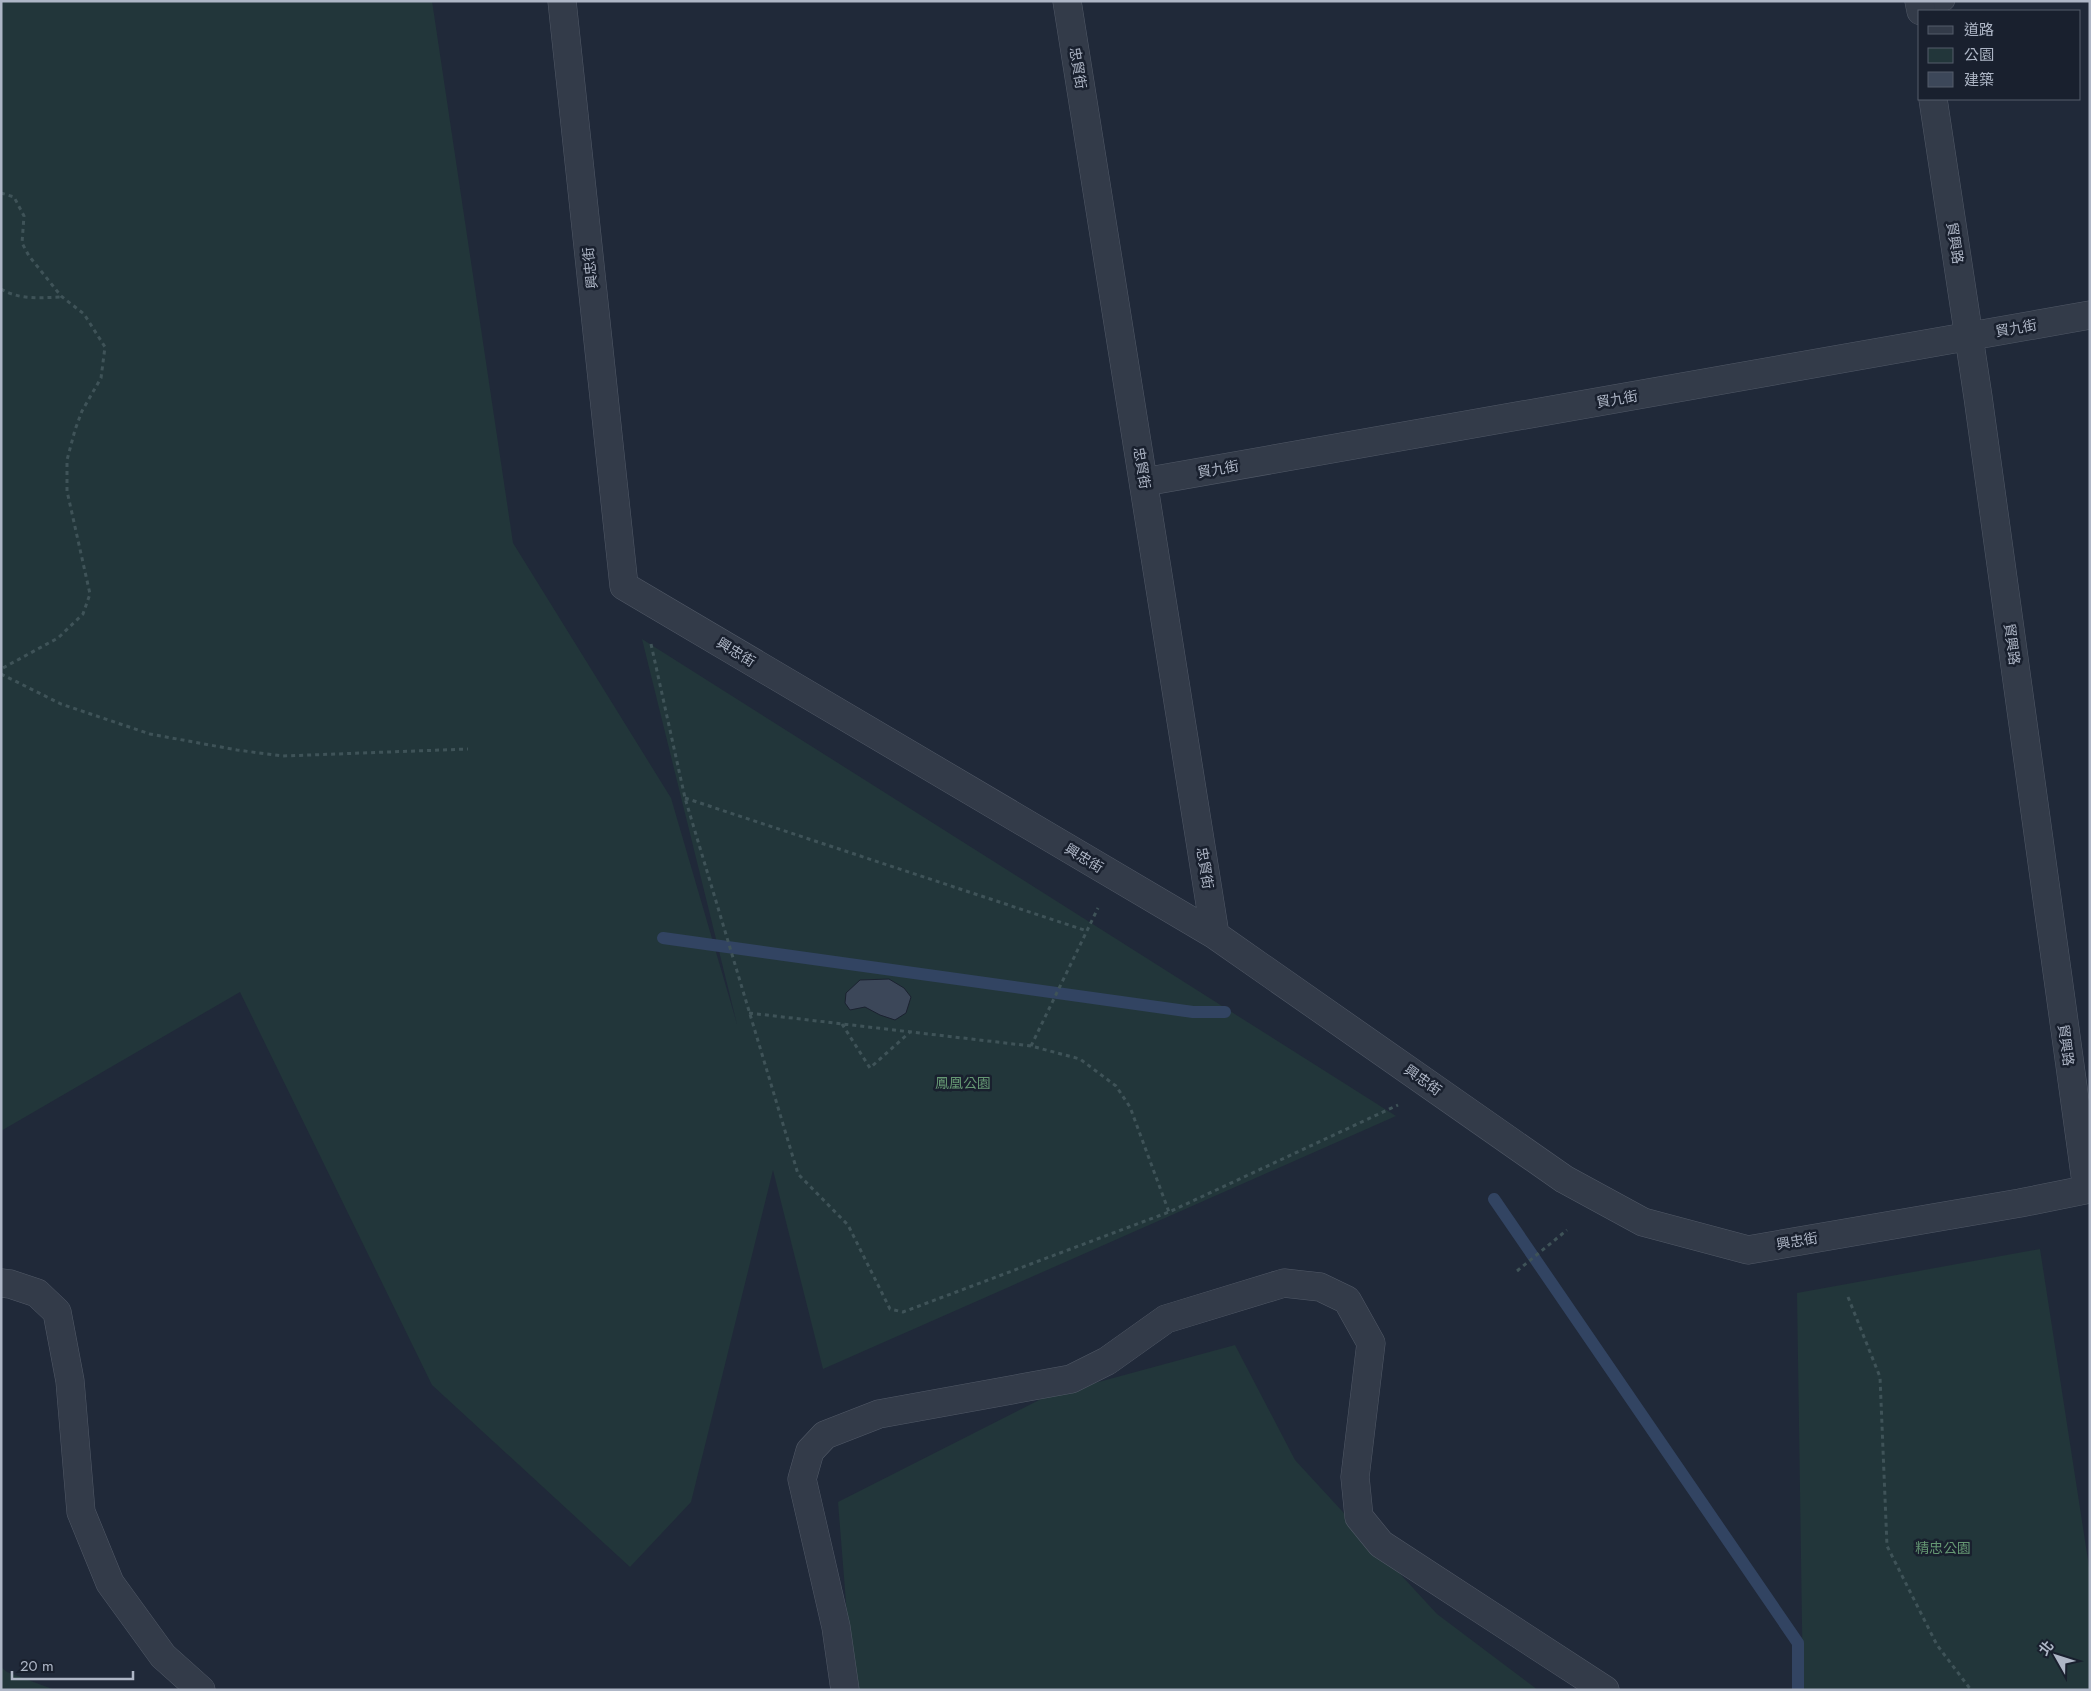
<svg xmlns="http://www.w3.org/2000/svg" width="2091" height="1691" font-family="Jost,'Noto Sans TC',sans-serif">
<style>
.green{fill:#22363a}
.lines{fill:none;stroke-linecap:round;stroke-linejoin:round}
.stream{stroke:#324462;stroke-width:12}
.building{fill:#3c4759;stroke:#1b2230}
.lane-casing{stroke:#515967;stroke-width:20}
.street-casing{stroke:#515967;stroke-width:29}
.path{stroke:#3f5358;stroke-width:3;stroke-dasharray:4 4;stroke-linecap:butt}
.lane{stroke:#333b49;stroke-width:19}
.street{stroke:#333b49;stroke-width:28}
.labels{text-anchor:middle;stroke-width:5;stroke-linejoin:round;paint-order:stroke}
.street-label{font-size:14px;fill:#aeb6c6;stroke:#19202e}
.park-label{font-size:14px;fill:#659773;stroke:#19202e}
</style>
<rect width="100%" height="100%" fill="#202939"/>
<path class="green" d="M 1,1 L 432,1 L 513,543 L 671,798 L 737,1024 L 642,639 L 1396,1116 L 823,1369 L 773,1170 L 691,1502 L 630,1567 L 432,1385 L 240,992 L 1,1131 Z
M 2040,1249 L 2090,1573 L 2090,1690 L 1803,1690 L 1797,1293 Z
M 1235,1345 L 1295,1460 L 1437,1614 L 1538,1690 L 853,1690 L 838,1502 L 1047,1396 Z
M 1,1667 L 7,1672 L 55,1690 L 1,1690 Z"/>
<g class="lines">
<path class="stream" d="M 663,938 L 1193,1012 L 1225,1012
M 1494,1199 L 1798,1643 L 1798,1690"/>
</g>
<path class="building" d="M 889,979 L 904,988 L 911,997 L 906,1013 L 895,1020 L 880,1015 L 865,1007 L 850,1010 L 845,1003 L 846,993 L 860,980 Z"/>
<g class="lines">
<defs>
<path id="lane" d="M 1920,6 L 1945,1"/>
<path id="street" d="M 562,1 L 624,586 L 1215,935 L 1564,1179 L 1643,1222 L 1748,1250 L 2020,1203 L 2090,1189
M 1067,1 L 1215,935
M 1919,1 L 1921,11
M 1933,99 L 1978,397 L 2087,1189
M 1144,482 L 2090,315
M 1,1283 L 10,1284 L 37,1293 L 57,1312 L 70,1381 L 81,1512 L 110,1583 L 163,1656 L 201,1690
M 845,1690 L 836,1627 L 802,1479 L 810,1451 L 825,1435 L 879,1414 L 1071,1379 L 1107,1361 L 1166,1319 L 1284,1283 L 1320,1287 L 1347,1300 L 1371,1343 L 1355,1477 L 1359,1517 L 1381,1544 L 1605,1690"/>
</defs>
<use href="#lane" class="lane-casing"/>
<use href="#street" class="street-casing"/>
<path class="path" d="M 1,193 L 14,197 L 24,216 L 22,243 L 29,256 L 61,296 L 84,314 L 105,347 L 101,378 L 82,411 L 75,430 L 67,460 L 67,491 L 90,594 L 83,614 L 58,638 L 1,669
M 1,289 C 20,300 39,298 60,297
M 651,644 L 685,798 L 798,1174 L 848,1225 L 890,1309 L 903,1312 L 1169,1212 L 1398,1105
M 1,674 L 61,704 L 150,734 L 237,750 L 283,756 L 468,749
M 685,798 L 1087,931
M 749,1013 L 1031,1046 L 1080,1059 L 1116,1086 L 1130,1107 L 1169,1212
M 842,1024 L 870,1068 L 910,1032
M 1031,1046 L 1098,908
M 1517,1271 L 1567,1230
M 1848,1297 L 1880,1377 L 1887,1546 L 1937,1645 L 1971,1690"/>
<use href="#lane" class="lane"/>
<use href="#street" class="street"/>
</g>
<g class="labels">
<g class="street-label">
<text transform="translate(1078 68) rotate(81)" y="5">忠貿街</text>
<text transform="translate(1955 243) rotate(81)" y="5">貿興路</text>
<text transform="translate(590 268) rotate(-96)" y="5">興忠街</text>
<text transform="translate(2016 328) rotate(-10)" y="5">貿九街</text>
<text transform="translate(1617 399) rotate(-10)" y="5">貿九街</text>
<text transform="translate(1142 468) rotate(81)" y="5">忠貿街</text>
<text transform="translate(1218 469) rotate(-10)" y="5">貿九街</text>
<text transform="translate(2012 644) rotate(82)" y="5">貿興路</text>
<text transform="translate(736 652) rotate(31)" y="5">興忠街</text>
<text transform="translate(1084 858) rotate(31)" y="5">興忠街</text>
<text transform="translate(1205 868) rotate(81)" y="5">忠貿街</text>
<text transform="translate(2066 1045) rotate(82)" y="5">貿興路</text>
<text transform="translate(1423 1080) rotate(35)" y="5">興忠街</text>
<text transform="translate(1797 1241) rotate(-10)" y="5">興忠街</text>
</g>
<g class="park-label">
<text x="963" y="1088">鳳凰公園</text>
<text x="1943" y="1553">精忠公園</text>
</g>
</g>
<rect width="2091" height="1691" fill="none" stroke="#aeb6c6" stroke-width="5"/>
<rect x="1918" y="10" width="162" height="90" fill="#19202e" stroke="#555c6b"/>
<rect x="1928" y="26" width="25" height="8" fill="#333b49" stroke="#555c6b"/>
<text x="1964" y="35" font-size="15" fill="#aeb6c6">道路</text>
<rect x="1928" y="48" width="25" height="15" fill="#22363a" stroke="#555c6b"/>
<text x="1964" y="60" font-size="15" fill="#aeb6c6">公園</text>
<rect x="1928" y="72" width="25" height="15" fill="#3c4759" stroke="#555c6b"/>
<text x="1964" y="85" font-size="15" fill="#aeb6c6">建築</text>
<g transform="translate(2056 1656) rotate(309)" stroke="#19202e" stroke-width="4" paint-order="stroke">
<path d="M0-4L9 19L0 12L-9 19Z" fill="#aeb6c6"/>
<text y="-8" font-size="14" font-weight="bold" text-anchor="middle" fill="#aeb6c6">北</text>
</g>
<path d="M12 1671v8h121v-8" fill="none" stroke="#aeb6c6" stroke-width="2.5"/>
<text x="20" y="1671" font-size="15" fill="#aeb6c6" stroke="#19202e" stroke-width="4" paint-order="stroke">20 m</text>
</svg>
